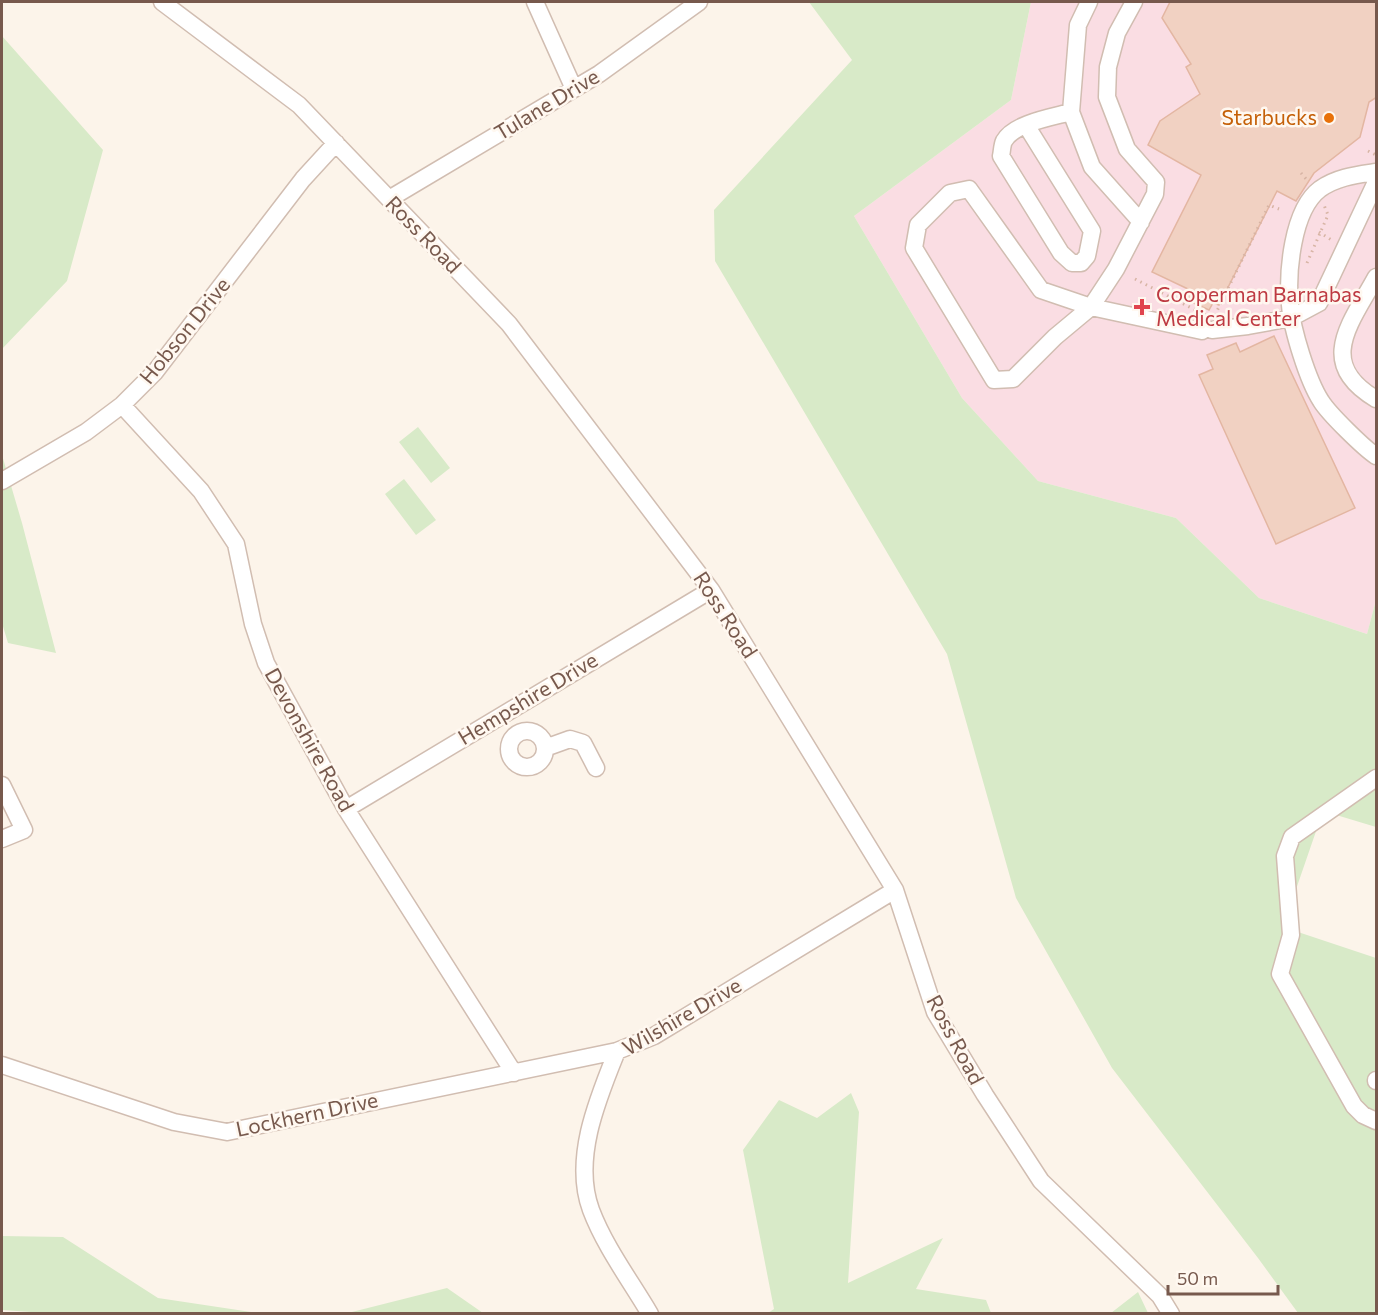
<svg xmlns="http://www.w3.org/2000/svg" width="1378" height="1315" font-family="Commissioner,sans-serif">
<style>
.medical{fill:#fadde3}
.green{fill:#d8eac8}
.building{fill:#f1d1c2;stroke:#e3b6a2;stroke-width:1.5}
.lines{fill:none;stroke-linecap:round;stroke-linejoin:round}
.minor-casing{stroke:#d1bdb1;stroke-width:19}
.path{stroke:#d7b4a4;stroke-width:3;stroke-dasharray:1.5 4.5;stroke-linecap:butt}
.minor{stroke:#fff;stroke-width:16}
.food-dot{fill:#e8710a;stroke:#fff8f0;stroke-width:2}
.health-dot{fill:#e0444e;stroke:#fff8f0;stroke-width:2}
.labels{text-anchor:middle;stroke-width:5;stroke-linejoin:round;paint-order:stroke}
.street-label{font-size:21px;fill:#77594d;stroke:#fff8f0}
.food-label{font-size:21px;fill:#c56008;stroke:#fff8f0;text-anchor:end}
.health-label{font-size:21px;fill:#be3a42;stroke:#fff8f0;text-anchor:start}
</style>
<rect width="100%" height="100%" fill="#fcf4ea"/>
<path class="medical" d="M 1031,2 L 1376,2 L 1376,600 L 1367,634 L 1259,598 L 1176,518 L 1038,481 L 962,398 L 854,216 L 1011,100 Z"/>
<path class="green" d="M 809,2 L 1031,2 L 1011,100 L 854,216 L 962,398 L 1038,481 L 1176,518 L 1259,598 L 1367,634 L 1376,600 L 1376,827 L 1323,811 L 1283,927 L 1376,958 L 1376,1313 L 1298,1313 L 1258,1258 L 1112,1068 L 1016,898 L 947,654 L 715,261 L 714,210 L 852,60 Z
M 2,36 L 103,150 L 67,281 L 2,349 Z
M 418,427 L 450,468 L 431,483 L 399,442 Z
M 2,455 L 22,523 L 56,653 L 8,643 L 2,623 Z
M 404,479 L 436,520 L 416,535 L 385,494 Z
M 851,1093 L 859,1112 L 848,1283 L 943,1238 L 916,1289 L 986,1300 L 991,1313 L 768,1313 L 774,1309 L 743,1150 L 779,1100 L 817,1118 Z
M 2,1236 L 63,1237 L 158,1298 L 257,1313 L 60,1314 L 2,1310 Z
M 447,1288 L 483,1313 L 348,1313 Z
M 1138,1292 L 1148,1313 L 1111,1313 Z"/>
<path class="building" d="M 1170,2 L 1377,2 L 1377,97 L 1369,102 L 1360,137 L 1314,173 L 1296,201 L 1277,191 L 1219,305 L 1213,303 L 1209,310 L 1185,299 L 1188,289 L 1152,272 L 1201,175 L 1148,145 L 1160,121 L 1200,94 L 1186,67 L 1191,64 L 1162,18 Z
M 1274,336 L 1355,508 L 1276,544 L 1199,375 L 1213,369 L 1207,355 L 1236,343 L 1240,352 Z"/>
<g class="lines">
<defs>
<path id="minor" d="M 162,2 L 299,105 L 509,324 L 711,590 L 895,890 L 935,1012 L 985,1095 L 1041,1181 L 1160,1296 L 1171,1314
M 535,2 L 574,89
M 1089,2 L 1078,25 L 1071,112 L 1092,167 L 1141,222
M 1134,2 L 1117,33 L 1108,67 L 1107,97 L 1127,149 L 1156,182 L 1155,194 L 1116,269 L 1091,307 L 1055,337 L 1013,379 L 994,380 L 914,248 L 918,225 L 950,193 L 969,189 L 1041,290 L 1091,307 L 1202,331
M 1026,125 L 1092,231 L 1087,256 L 1081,263 L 1072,263 L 1061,253 L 1001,156 C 1002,152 1002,145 1004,141 C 1014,123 1053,117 1071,112
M 1376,172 C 1356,175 1337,177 1320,189 C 1292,210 1287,273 1290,305 C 1292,330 1308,381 1321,401 C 1329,414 1364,448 1376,456
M 389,199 L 599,74 L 699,2
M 1376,277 C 1351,323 1315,363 1376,399
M 1212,330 L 1248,326 L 1291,318 L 1319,303 L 1376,182
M 122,405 L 201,491 L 236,544 L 253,624 L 266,663 L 346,809 L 514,1073
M 2,481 L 86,432 L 122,405 L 155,372 L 303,179 L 336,143
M509 749a18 18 0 1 1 36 0a18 18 0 1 1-36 0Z
M 545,748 L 570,739 L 583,743 L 596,768
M 1376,778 L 1292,837 L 1285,856 L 1291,935 L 1280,974 L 1354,1106 L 1363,1115 L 1376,1121
M 2,785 L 24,830 L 2,839
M 346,809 L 711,590
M 2,1065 L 174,1122 L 227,1132 L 617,1051
M 1376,1080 L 1376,1081
M 650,1314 C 630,1280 605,1247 591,1210 C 572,1159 598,1098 617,1051 L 654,1036 L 895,890"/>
</defs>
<use href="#minor" class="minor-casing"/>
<path class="path" d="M 1368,151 L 1376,155
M 1301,173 L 1307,180
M 1319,232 L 1333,241
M 1307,263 L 1328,215 L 1324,205
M 1135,279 L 1205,315
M 1215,315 L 1269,205 L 1279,209"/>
<use href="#minor" class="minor"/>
</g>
<circle class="food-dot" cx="1329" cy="118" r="6"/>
<path class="health-dot" d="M1139 298h6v6h6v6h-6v6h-6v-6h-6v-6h6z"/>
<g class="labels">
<g class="street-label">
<text transform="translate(547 105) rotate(-31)" y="7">Tulane Drive</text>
<text transform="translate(423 235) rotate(46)" y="7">Ross Road</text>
<text transform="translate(185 331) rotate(-51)" y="7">Hobson Drive</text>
<text transform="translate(725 615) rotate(57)" y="7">Ross Road</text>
<text transform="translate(528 699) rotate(-31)" y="7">Hempshire Drive</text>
<text transform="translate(309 740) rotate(61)" y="7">Devonshire Road</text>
<text transform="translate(682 1017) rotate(-30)" y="7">Wilshire Drive</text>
<text transform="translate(955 1040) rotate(62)" y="7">Ross Road</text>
<text transform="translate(307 1115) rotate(-12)" y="7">Lockhern Drive</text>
</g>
<g class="food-label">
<text x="1317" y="125">Starbucks</text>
</g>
<g class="health-label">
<text x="1156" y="302">Cooperman Barnabas<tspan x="1156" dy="24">Medical Center</tspan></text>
</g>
</g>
<rect width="1378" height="1315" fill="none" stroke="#77594d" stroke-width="6"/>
<path d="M1168 1285v9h110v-9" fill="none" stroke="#77594d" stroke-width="3"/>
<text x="1177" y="1285" font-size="18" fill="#77594d" stroke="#fff8f0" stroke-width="4.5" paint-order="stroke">50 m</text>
</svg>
